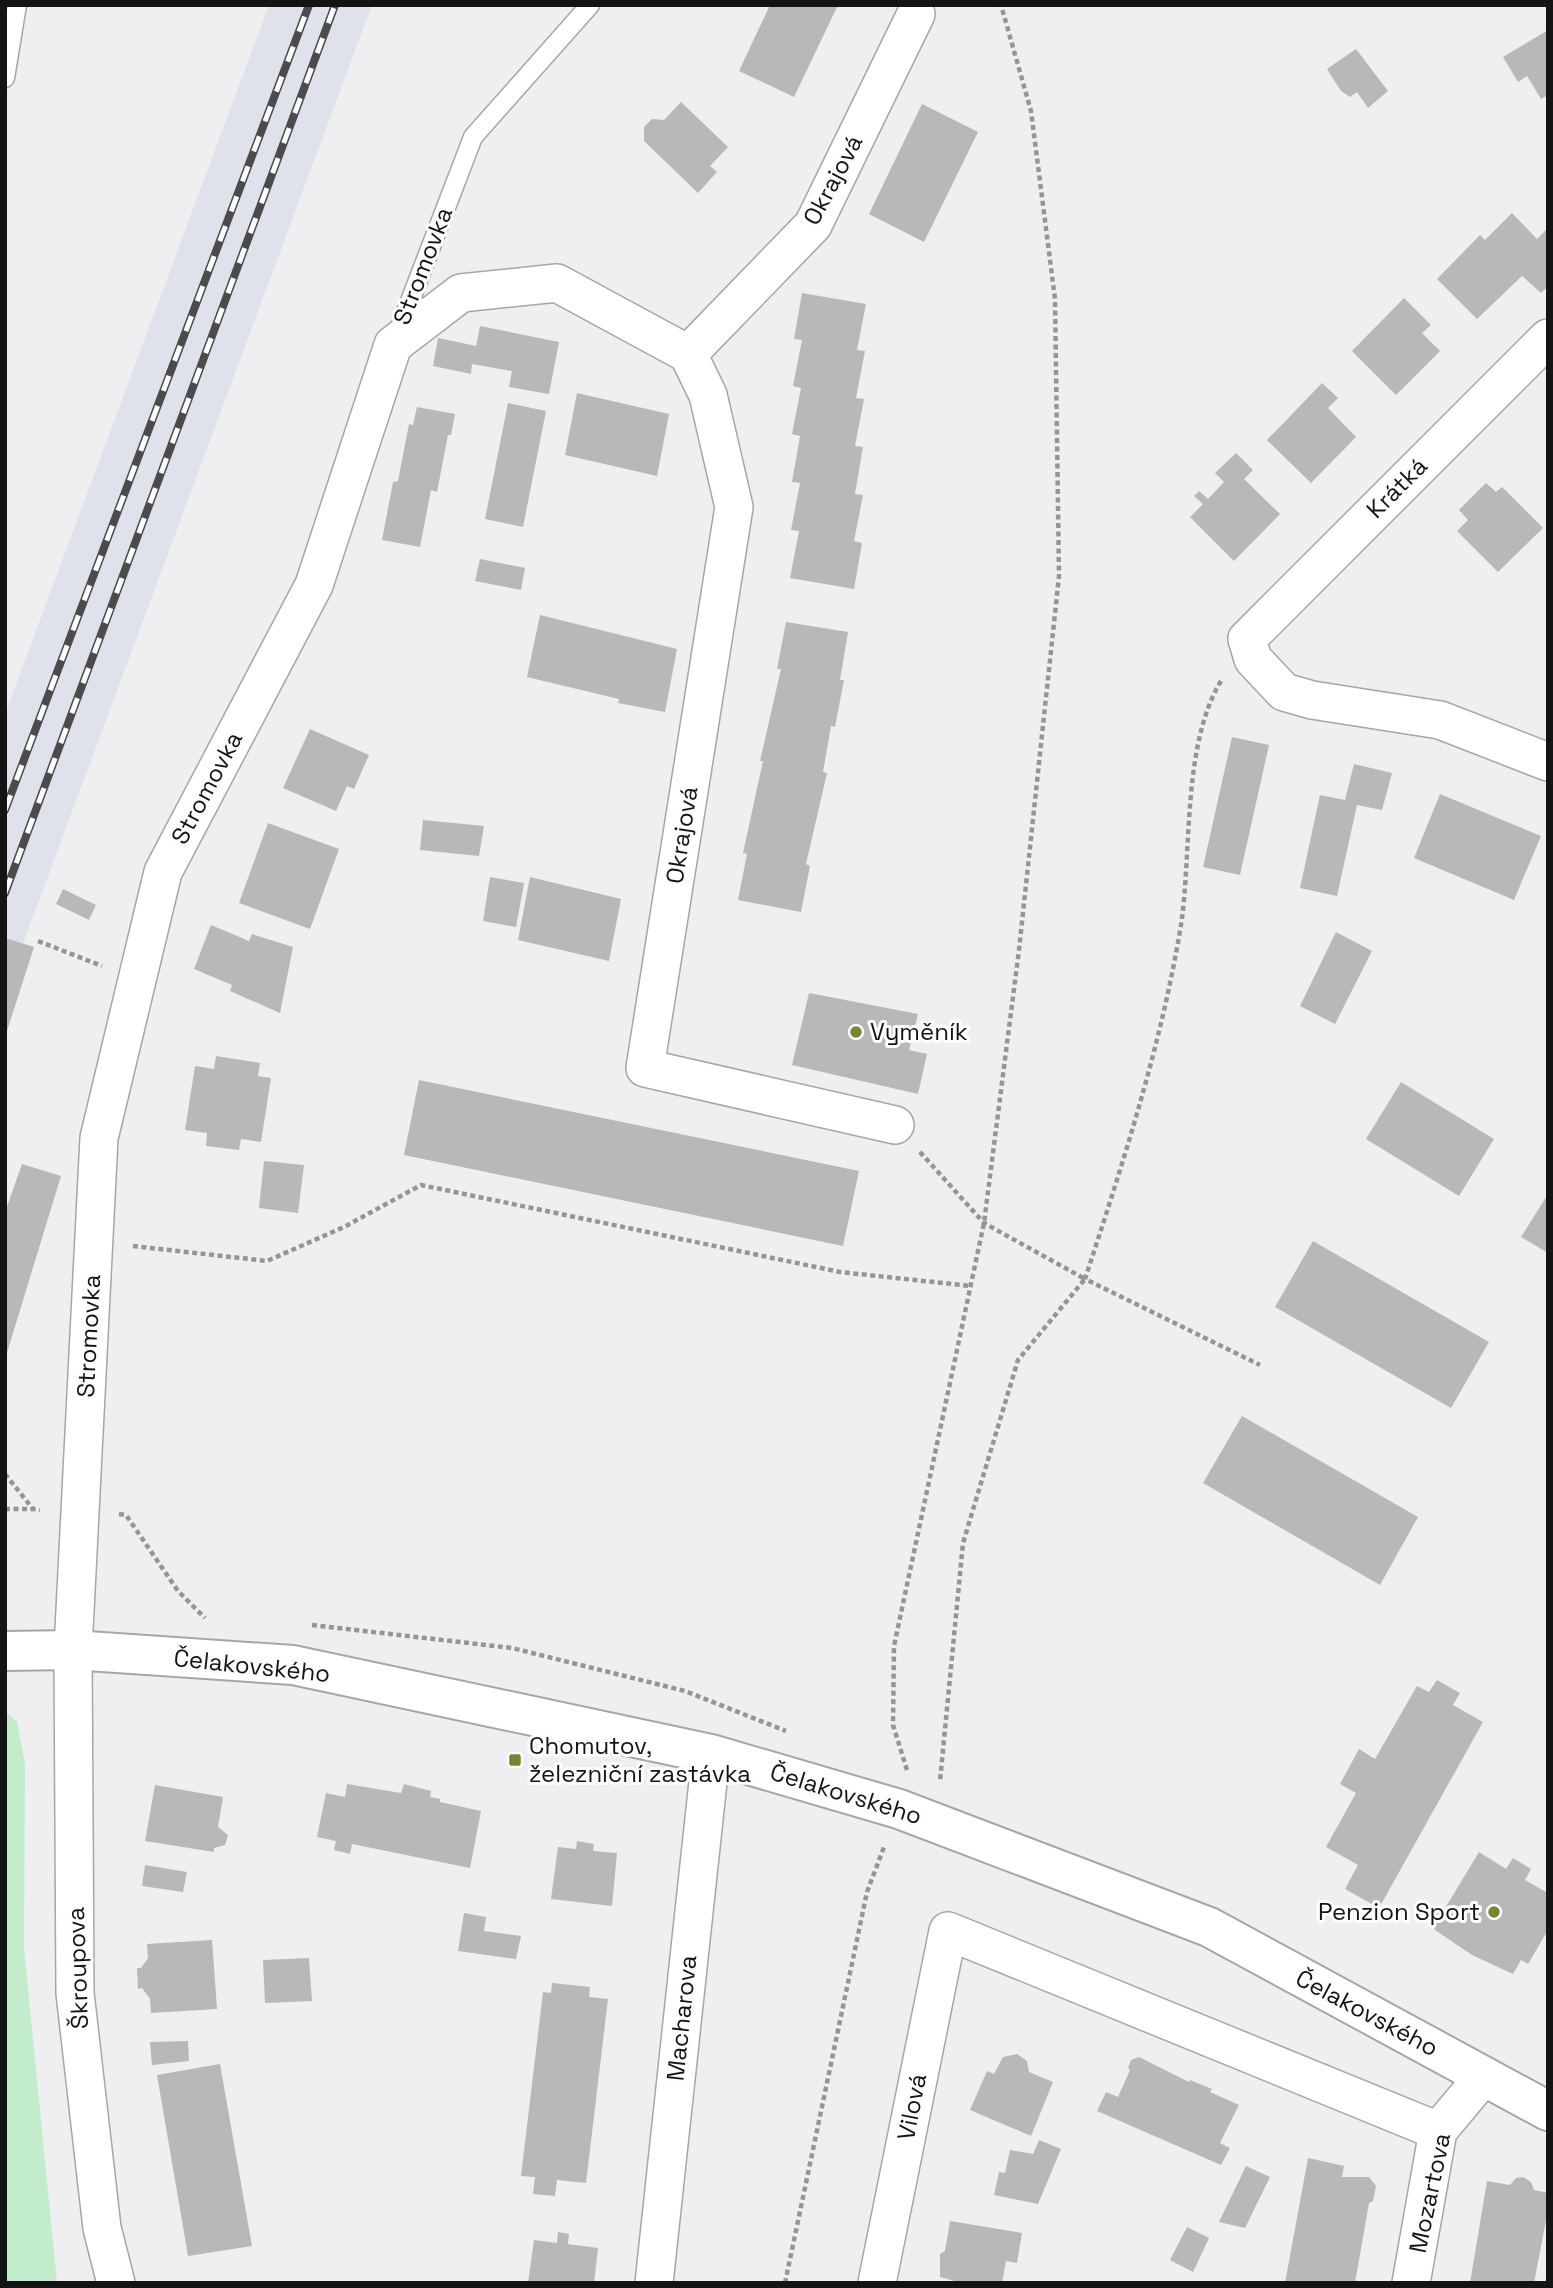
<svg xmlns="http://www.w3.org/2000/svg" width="1553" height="2288" font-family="'Space Grotesk',sans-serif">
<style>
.built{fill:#e0e2eb}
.green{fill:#c2eccb}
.building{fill:#b7b8b9}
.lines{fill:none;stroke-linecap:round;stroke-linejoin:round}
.service-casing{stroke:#a6a6a8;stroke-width:21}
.minor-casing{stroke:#a6a6a8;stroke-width:40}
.tertiary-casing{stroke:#a6a6a8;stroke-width:42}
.path{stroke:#959596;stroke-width:4.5;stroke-dasharray:5 3.5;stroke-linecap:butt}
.service{stroke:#fff;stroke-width:18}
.minor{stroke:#fff;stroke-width:37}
.tertiary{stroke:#fff;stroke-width:38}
.rail-casing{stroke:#4b4b4d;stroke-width:8}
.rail{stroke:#fcfdfe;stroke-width:5;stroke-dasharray:16;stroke-linecap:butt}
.poi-dot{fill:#788432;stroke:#fcfdfe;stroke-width:2.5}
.labels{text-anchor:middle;stroke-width:6;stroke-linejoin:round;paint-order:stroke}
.street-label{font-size:24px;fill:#141415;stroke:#fcfdfe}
.poi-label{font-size:24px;fill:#141415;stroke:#fcfdfe;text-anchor:start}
</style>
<rect width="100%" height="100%" fill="#efeff1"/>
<path class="built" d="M 269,5 L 372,5 L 5,992 L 5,714 Z"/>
<path class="green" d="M 5,1712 L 17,1721 L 25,1764 L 24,1948 L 57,2283 L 5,2283 Z"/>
<path class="building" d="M 770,5 L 838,5 L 794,97 L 739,71 Z
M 1548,30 L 1548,95 L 1541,99 L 1527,76 L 1518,82 L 1503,57 Z
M 1356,49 L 1388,91 L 1368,108 L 1357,92 L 1350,97 L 1341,91 L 1327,69 Z
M 681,102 L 728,147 L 710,166 L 717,172 L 698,193 L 644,141 L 644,127 L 652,119 L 664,120 Z
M 922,104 L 978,132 L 924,242 L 869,214 Z
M 1512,213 L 1537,239 L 1548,228 L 1548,286 L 1541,293 L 1522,276 L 1477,319 L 1437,279 L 1480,235 L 1485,240 Z
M 802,293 L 866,304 L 857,350 L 865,351 L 856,398 L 864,399 L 855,446 L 863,447 L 855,494 L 863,495 L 854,541 L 862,543 L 854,589 L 790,578 L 799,531 L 791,530 L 800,483 L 792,482 L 800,436 L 792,434 L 801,388 L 793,386 L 802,340 L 794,339 Z
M 1404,298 L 1431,325 L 1422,333 L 1440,351 L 1396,395 L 1352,351 Z
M 480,326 L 559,342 L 549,394 L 509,387 L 512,371 L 472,364 L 471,374 L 433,366 L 438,338 L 476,346 Z
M 1322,383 L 1338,398 L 1328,408 L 1356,437 L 1311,483 L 1267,440 Z
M 577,393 L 669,414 L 657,476 L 565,455 Z
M 508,403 L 546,411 L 523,527 L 485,519 Z
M 417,407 L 455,414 L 451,435 L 448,435 L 437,492 L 431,490 L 420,547 L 382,540 L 393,482 L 398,481 L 409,424 L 413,425 Z
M 1236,453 L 1253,470 L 1244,479 L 1280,514 L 1234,561 L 1190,517 L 1203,504 L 1194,496 L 1199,491 L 1208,499 L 1224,482 L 1215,473 Z
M 1486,483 L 1496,492 L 1502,487 L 1543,528 L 1498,572 L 1457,531 L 1468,520 L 1459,510 Z
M 480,559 L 525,568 L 521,590 L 475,581 Z
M 540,615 L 677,649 L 665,712 L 618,703 L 619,699 L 527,677 Z
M 786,622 L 848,632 L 840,680 L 844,680 L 835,727 L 831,726 L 823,772 L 827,773 L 806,864 L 810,866 L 801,912 L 738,900 L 747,854 L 743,853 L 763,761 L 760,761 L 781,669 L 777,669 Z
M 310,729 L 369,755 L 354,789 L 347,786 L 336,811 L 283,788 Z
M 1232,737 L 1269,745 L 1240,875 L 1203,867 Z
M 1354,764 L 1392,773 L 1382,810 L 1357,805 L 1337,896 L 1300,888 L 1320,795 L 1345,800 Z
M 1440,794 L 1541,836 L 1514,900 L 1414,858 Z
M 423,820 L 484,826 L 479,856 L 420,850 Z
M 268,823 L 339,849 L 310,929 L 239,903 Z
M 490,877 L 524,883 L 516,927 L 483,921 Z
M 530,877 L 621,899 L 609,961 L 518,940 Z
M 63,889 L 96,905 L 89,920 L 56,904 Z
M 211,925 L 249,941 L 252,934 L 293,947 L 280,1013 L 230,991 L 232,985 L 194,969 Z
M 1336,932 L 1372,951 L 1335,1024 L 1300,1006 Z
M 5,938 L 34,947 L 6,1034 L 5,1034 Z
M 809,993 L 918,1014 L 909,1050 L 927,1054 L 918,1094 L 792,1065 Z
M 216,1056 L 260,1063 L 258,1076 L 271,1078 L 261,1142 L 241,1139 L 239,1150 L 206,1146 L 207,1133 L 185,1130 L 195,1066 L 214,1069 Z
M 419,1080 L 859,1171 L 843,1246 L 404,1155 Z
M 1401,1082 L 1494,1139 L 1459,1196 L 1366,1139 Z
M 264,1161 L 304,1165 L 298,1213 L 259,1208 Z
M 22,1164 L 61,1176 L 6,1356 L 5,1212 Z
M 1548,1194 L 1548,1253 L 1521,1237 Z
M 1313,1241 L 1489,1342 L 1451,1408 L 1275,1307 Z
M 1242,1416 L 1418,1517 L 1380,1585 L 1203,1483 Z
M 1437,1680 L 1460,1693 L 1453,1705 L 1483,1722 L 1379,1908 L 1345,1889 L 1358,1865 L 1326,1847 L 1356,1793 L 1340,1784 L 1359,1749 L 1375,1759 L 1417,1686 L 1429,1692 Z
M 347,1784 L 401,1793 L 404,1784 L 431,1791 L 430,1797 L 440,1799 L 440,1802 L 481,1811 L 470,1868 L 352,1844 L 350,1854 L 334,1850 L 336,1841 L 317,1837 L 326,1793 L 345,1797 Z
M 155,1785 L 223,1797 L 218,1827 L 228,1835 L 225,1845 L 214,1848 L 214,1852 L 145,1841 Z
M 577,1841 L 594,1844 L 593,1851 L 617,1853 L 612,1906 L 551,1899 L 558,1847 L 576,1849 Z
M 1479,1852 L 1506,1869 L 1513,1858 L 1531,1869 L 1525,1880 L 1548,1893 L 1548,1930 L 1528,1964 L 1521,1960 L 1513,1974 L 1472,1955 L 1435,1930 L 1432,1923 L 1437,1914 L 1444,1910 Z
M 145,1865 L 187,1872 L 183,1892 L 142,1886 Z
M 464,1913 L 486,1917 L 484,1931 L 521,1936 L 516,1959 L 458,1951 Z
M 212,1940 L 217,2009 L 151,2013 L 150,1999 L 142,1988 L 138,1989 L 137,1968 L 141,1968 L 148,1958 L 147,1944 Z
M 309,1958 L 312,2001 L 265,2003 L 263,1960 Z
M 552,1983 L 590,1987 L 589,1997 L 608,1999 L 586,2183 L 557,2180 L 555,2196 L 533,2194 L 535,2177 L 521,2176 L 543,1992 L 551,1993 Z
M 188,2041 L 189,2061 L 152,2065 L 150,2042 Z
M 1017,2054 L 1027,2061 L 1029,2072 L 1053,2082 L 1031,2136 L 970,2110 L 987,2071 L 994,2074 L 1003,2057 Z
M 1139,2057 L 1189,2082 L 1190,2080 L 1212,2089 L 1210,2092 L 1239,2105 L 1220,2143 L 1230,2148 L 1221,2165 L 1097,2111 L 1106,2092 L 1118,2097 L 1130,2070 L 1128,2068 L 1131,2060 Z
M 220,2064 L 252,2246 L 188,2256 L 157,2075 Z
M 1039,2140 L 1061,2149 L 1038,2204 L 994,2195 L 999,2172 L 1005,2173 L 1010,2150 L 1033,2154 Z
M 1308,2158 L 1344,2166 L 1342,2177 L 1369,2177 L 1376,2186 L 1373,2201 L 1369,2203 L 1355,2283 L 1285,2283 Z
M 1246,2166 L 1270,2177 L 1245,2228 L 1219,2222 Z
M 1523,2177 L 1531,2182 L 1534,2190 L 1548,2193 L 1548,2210 L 1534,2283 L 1470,2283 L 1487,2181 L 1510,2185 L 1516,2178 Z
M 950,2221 L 1022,2233 L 1017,2263 L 1006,2261 L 1002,2283 L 962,2283 L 940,2277 L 940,2254 L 945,2251 Z
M 1187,2227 L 1209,2238 L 1193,2272 L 1170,2260 Z
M 558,2232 L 569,2234 L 568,2244 L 598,2248 L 594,2283 L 528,2283 L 534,2240 L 557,2243 Z"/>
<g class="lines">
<defs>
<path id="service" d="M 5,78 L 17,5
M 397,335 L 473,137 L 590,5"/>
<path id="minor" d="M 1548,338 L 1247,639 L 1253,659 L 1284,692 L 1312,700 L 1440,720 L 1548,762
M 688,354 L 813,225 L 916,14
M 116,2283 L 102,2228 L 75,1993 L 73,1650 L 99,1138 L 163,872 L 314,585 L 393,345 L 461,293 L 557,283 L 688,354 L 708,395 L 734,507 L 645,1068 L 895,1125
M 654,2283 L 711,1754
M 877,2283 L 948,1931 L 1438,2131
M 1411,2283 L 1438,2131 L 1484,2076"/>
<path id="tertiary" d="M 5,1651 L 73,1650 L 293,1665 L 711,1754 L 899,1809 L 1209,1927 L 1548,2111"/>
</defs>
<use href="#service" class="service-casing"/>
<use href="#minor" class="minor-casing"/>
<use href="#tertiary" class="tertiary-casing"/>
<path class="path" d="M 1221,681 C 1182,745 1192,852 1181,925 C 1161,1046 1123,1163 1085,1279 L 1260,1365
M 38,941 L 102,966
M 920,1152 L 984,1223 L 1085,1279 L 1018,1360 L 963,1543 L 940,1781
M 133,1246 L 267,1261 L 344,1227 L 421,1185 L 840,1272 L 971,1286
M 5,1474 L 33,1509 L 40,1510
M 5,1509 L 32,1509
M 119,1514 L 126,1515 L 178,1591 L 205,1618
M 312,1625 L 512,1648 L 685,1691 L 786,1731
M 907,1770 L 893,1725 L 894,1646 L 984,1223 L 1019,950 L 1059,576 L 1055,299 L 1031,111 L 1001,5
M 785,2283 L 867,1892 L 884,1847"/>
<use href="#service" class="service"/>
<use href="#minor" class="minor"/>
<use href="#tertiary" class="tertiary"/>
<defs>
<path id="rail" d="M 5,810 L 309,5
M 5,893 L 335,5"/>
</defs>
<use href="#rail" class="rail-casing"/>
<use href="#rail" class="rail"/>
</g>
<g class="poi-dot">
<circle cx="856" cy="1032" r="7"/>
<rect x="508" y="1753" width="14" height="14" rx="3.5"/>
<circle cx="1494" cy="1912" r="7"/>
</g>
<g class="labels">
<g class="street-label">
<text transform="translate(833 180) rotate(-62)" y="8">Okrajová</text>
<text transform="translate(423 266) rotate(-69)" y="8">Stromovka</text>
<text transform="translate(1397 488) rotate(-45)" y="8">Krátká</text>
<text transform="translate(207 788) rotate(-62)" y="8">Stromovka</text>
<text transform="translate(682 835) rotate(-81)" y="8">Okrajová</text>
<text transform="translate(89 1336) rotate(-87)" y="8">Stromovka</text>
<text transform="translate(252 1666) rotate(6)" y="8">Čelakovského</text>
<text transform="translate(846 1794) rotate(17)" y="8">Čelakovského</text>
<text transform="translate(78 1968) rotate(-92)" y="8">Škroupova</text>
<text transform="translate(1367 2013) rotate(28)" y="8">Čelakovského</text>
<text transform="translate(682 2018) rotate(-84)" y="8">Macharova</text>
<text transform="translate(912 2107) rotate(-79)" y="8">Vilová</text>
<text transform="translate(1430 2193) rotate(-78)" y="8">Mozartova</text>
</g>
<g class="poi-label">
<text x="870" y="1040">Vyměník</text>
<text x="529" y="1754">Chomutov,<tspan x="529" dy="28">železniční zastávka</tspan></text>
<text x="1480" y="1920" text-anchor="end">Penzion Sport</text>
</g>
</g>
<rect width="1553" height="2288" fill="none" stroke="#141415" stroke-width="14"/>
</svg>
